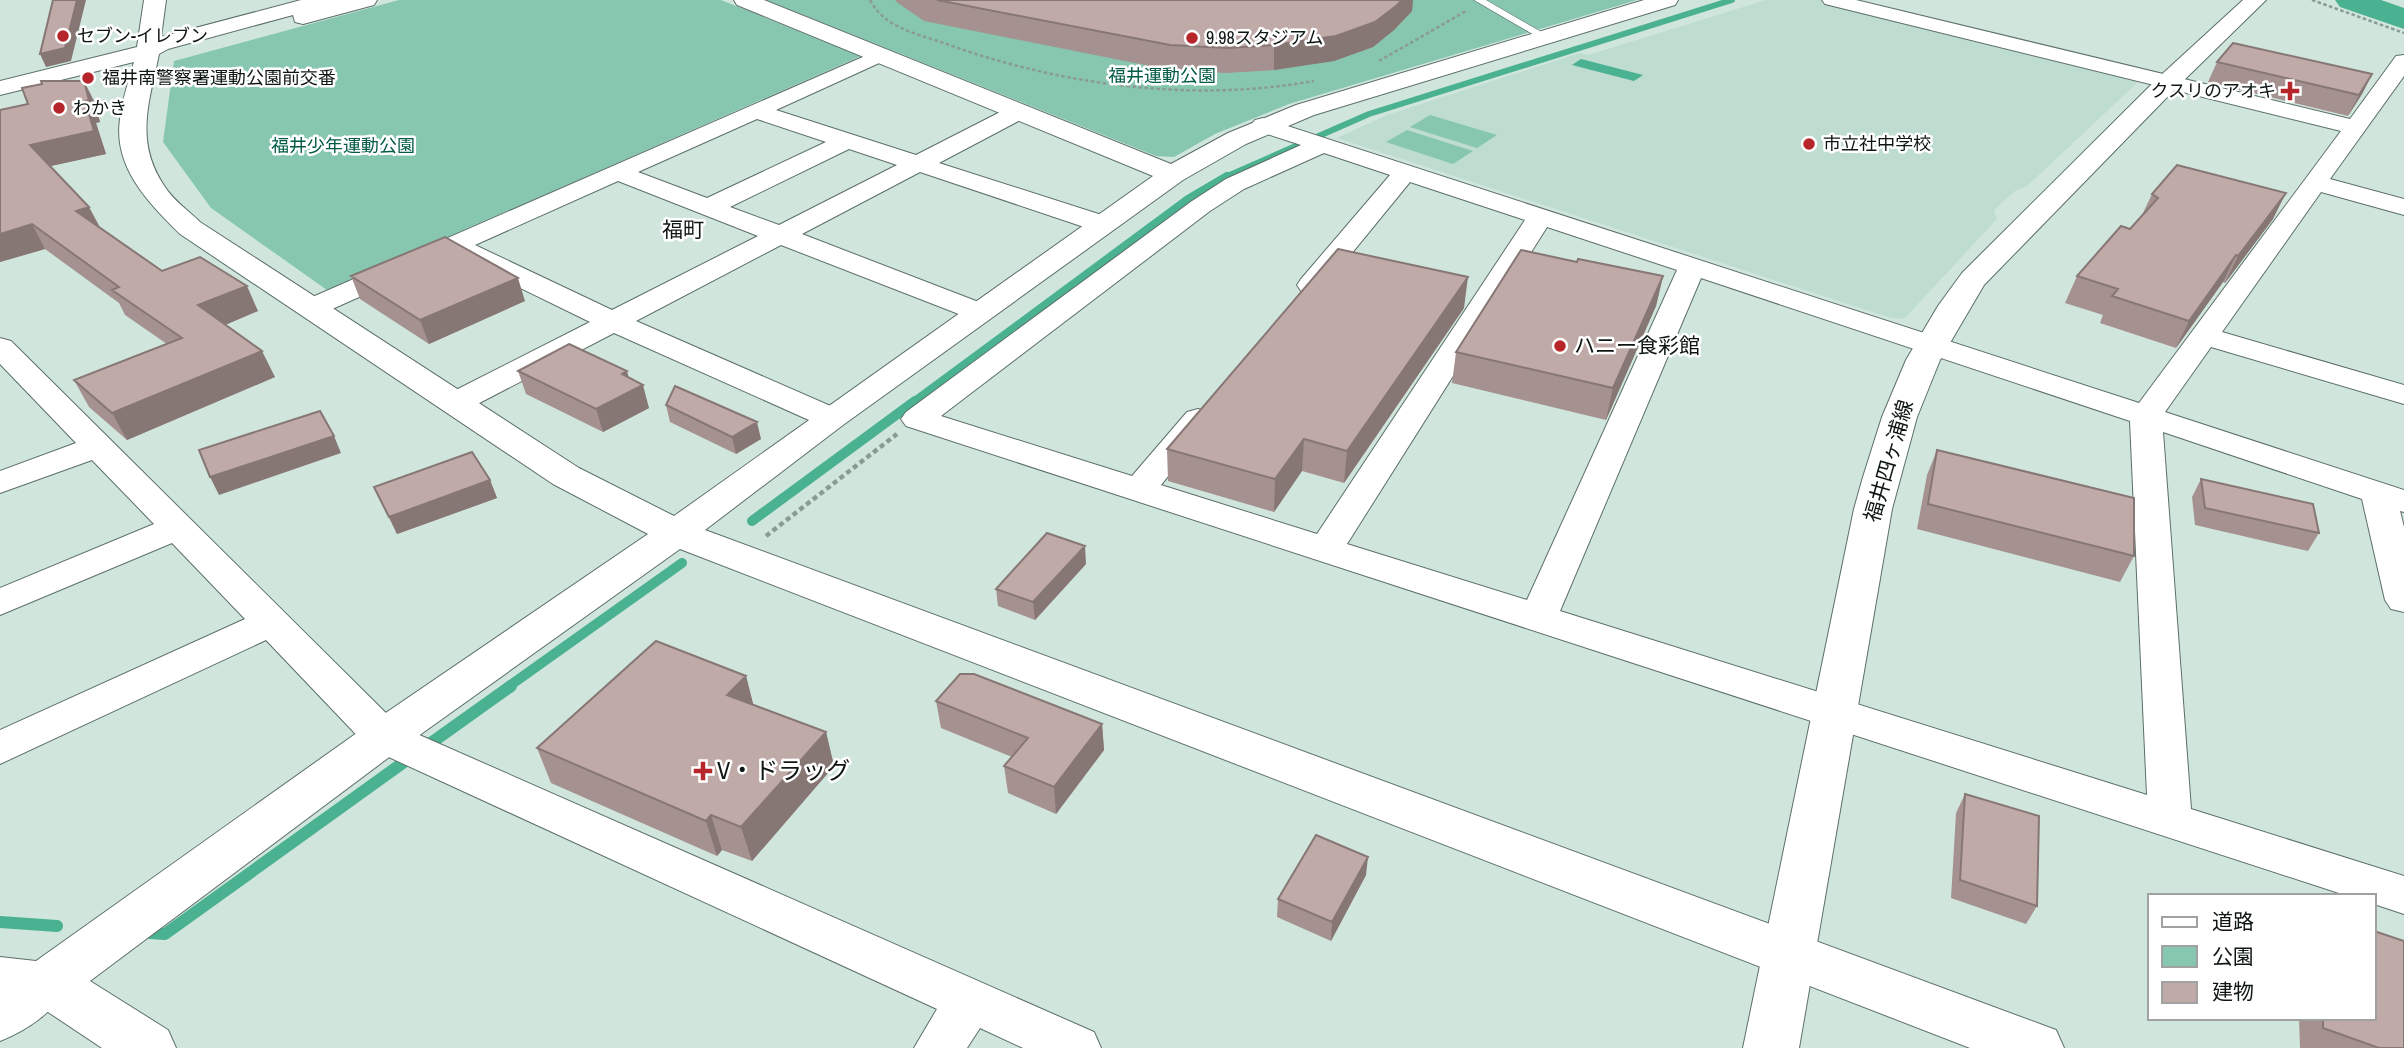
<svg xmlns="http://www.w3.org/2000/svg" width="2404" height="1048" font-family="'Archivo Narrow','Noto Sans JP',sans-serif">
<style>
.built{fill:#bedcd0}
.green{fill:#87c7b0}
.water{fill:#4ab191}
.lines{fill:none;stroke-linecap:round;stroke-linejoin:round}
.stream-far3{stroke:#4ab191;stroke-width:6}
.stream-far2{stroke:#4ab191;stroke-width:8}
.stream-far1{stroke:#4ab191;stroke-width:10}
.stream{stroke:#4ab191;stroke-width:12}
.river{fill:#4ab191;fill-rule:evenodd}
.lane-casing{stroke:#5c6f68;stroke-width:1}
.street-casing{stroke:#5c6f68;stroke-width:2}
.secondary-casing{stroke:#5c6f68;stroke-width:2}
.primary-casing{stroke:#5c6f68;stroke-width:2}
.path-far1{stroke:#8a9b94;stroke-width:2.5;stroke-dasharray:3.5 2.5;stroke-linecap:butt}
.path{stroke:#8a9b94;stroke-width:4.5;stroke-dasharray:5 3.5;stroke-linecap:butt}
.lane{fill:#fff;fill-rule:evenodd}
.street{fill:#fff;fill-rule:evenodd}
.secondary{fill:#fff;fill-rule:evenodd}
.primary{fill:#fff;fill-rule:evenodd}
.wall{fill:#a59290}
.shaded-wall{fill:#867775}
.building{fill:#c0aaa7;stroke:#867775;stroke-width:2}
.poi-dot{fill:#b52529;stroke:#fff;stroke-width:2.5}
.labels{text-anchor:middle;stroke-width:5;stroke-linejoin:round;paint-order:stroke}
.far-poi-label{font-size:18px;fill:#0e1613;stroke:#fff;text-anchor:start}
.far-park-label{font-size:18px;fill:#025b45;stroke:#fff}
.far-quarter-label{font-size:21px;fill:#0e1613;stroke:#fff}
.poi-label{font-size:21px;fill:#0e1613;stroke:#fff;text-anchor:start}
.street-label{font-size:21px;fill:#0e1613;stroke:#fff}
.near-poi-label{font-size:24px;fill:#0e1613;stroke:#fff;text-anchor:start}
</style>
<rect width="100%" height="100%" fill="#d0e6dd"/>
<path class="built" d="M 1766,0 L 1820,0 L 2128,75 L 2137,83 L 2026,187 L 2015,191 L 1994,210 L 1997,219 L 1904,319 L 1891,318 L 1337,138 L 1387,115 L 1580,53 L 1588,55 Z"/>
<path class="green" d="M 399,0 L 721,0 L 861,56 L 327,290 L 211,208 L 163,142 L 174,61 Z
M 766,0 L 1637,0 L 1289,104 L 1215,134 L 1174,157 L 1156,156 Z
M 1430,115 L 1497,135 L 1477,148 L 1410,127 Z
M 1407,130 L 1473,151 L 1453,164 L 1386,142 Z"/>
<path class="water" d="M 1581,59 L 1643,75 L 1634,81 L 1572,65 Z"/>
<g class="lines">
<path class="stream-far3" d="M 1223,178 L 1369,114 L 1732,0"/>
<path class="stream-far2" d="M 912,403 L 1188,199 L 1227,176"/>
<path class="stream-far1" d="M 752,521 L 915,401
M 508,687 L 682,563"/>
<path class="stream" d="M 424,748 L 511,686
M 0,922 L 57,926
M 150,933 L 165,934 L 411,757"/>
<path class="river" d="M 2335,0 L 2381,0 L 2404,8 L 2404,29 L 2340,7 Z"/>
<defs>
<path id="lane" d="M 1474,0 L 1486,0 L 1550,37 L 1541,39 Z"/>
<path id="street" d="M 1822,0 L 1856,0 L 2350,119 L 2396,56 L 2404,55 L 2404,76 L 2330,179 L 2404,199 L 2404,215 L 2321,192 L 2222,332 L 2404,385 L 2404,404 L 2211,347 L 2165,412 L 2404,490 L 2404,512 L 2400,511 L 2404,527 L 2404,612 L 2391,609 L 2385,600 L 2362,499 L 2163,432 L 2191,809 L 2404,876 L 2404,914 L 2374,904 L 2374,896 L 2348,896 L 906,426 L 901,419 L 906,412 L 1192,201 L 1226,179 L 1301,145 L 1255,130 L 1251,125 L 1255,120 L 1263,118 L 2139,403 L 2341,131 L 1825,4 ZM 1324,153 L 1390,175 L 1301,279 L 1297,285 L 1301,291 L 1311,293 L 1321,291 L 1410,182 L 1525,220 L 1317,534 L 1161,485 L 1214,419 L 1209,412 L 1198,409 L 1187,412 L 1132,476 L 941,416 L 1210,211 L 1244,189 ZM 1547,227 L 1677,270 L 1527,600 L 1347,544 ZM 1701,278 L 2130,421 L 2147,795 L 1560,611 Z
M 881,49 L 888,51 L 892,55 L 888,59 L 776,110 L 916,155 L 1012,106 L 1028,106 L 1031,111 L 1028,116 L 939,163 L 1111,218 L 1115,224 L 1111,230 L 1102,232 L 1093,230 L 920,172 L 802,234 L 989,306 L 993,312 L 989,318 L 979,321 L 969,318 L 781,245 L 636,321 L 842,411 L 847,418 L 842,425 L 831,428 L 820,425 L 614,333 L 466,410 L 455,412 L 444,410 L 439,403 L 444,396 L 590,322 L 453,255 L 321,314 L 311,317 L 301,314 L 297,308 L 301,302 ZM 757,119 L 826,142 L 707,198 L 638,172 ZM 849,149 L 897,165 L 779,225 L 730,207 ZM 618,181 L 758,236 L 612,310 L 475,245 Z
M 0,338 L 11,341 L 399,726 L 1094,1032 L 1101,1048 L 1023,1048 L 980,1028 L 967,1048 L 914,1048 L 937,1009 L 369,748 L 266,640 L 0,764 L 0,730 L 245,619 L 172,543 L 0,615 L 0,588 L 154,524 L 92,460 L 0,493 L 0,471 L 76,443 L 0,364 Z
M 44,964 L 61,970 L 68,985 C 56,1011 26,1031 0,1041 L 0,990 L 27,970 Z"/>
<path id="secondary" d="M 144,0 L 166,0 L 161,37 L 301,0 L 377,0 L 374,5 L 303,24 L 295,22 L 293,15 L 168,49 L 159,54 C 149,103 134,142 165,187 C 173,200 189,211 200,222 L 579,468 L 674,516 L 1153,176 L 737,5 L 734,0 L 764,0 L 1171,164 L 1228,133 L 1296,105 L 1644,0 L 1678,0 L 1675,5 L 1314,115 L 1246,144 L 1183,180 L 843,425 L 705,530 L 2056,1030 L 2064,1048 L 1970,1048 L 680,549 L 400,749 L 90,981 L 168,1030 L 176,1048 L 102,1048 L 42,1008 L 0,1003 L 0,957 L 36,961 L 368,725 L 648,534 L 553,484 L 180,234 C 149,203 113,168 120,119 C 122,100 129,80 134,62 L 0,95 L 0,81 L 137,47 Z"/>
<path id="primary" d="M 2243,0 L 2266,0 L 2177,87 L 1984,285 L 1940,360 L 1917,417 L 1892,509 L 1799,1048 L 1743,1048 L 1854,509 L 1863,477 L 1882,417 L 1906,360 L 1938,306 L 1962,273 L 2159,77 Z"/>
</defs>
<use href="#lane" class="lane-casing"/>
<use href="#street" class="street-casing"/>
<use href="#secondary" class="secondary-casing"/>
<use href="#primary" class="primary-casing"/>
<path class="path-far1" d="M 870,0 C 884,27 914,33 941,42 C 1058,85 1191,103 1314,81
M 2312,0 L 2404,33
M 1379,61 L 1466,11"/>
<path class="path" d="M 766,536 L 897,434"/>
<use href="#lane" class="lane"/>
<use href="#street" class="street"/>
<use href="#secondary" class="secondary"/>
<use href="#primary" class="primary"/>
</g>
<path class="wall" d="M 895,0 L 1413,0 L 1412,11 L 1394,30 L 1373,47 L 1334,61 L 1274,70 L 1226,73 L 1170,70 L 924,21 L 898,3 Z
M 2217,62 L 2372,74 L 2362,94 L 2348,116 L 2208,82 Z
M 42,84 L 95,103 L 100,122 L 96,123 L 106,154 L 50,166 L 100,228 L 162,271 L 258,311 L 225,325 L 275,377 L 127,440 L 89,407 L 74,380 L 167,344 L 125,315 L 119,303 L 45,249 L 0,262 L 0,110 L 28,104 Z
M 2152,194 L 2273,219 L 2225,283 L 2223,282 L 2176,348 L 2100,323 L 2103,315 L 2065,303 L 2077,276 L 2130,229 L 2142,215 Z
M 1577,262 L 1663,276 L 1656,306 L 1606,420 L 1452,383 L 1456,352 Z
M 351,276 L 525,301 L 429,344 L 360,299 Z
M 1464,308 L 1344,483 L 1302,471 L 1274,512 L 1168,481 L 1167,449 Z
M 518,371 L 628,377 L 649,408 L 603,432 L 526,394 Z
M 666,405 L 761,439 L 736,454 L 670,422 Z
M 1937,450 L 2134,556 L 2120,582 L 1917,529 L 1927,475 Z
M 2201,479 L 2319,533 L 2308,551 L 2195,525 L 2192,497 Z
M 490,480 L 497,498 L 397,534 L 374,487 Z
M 1086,564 L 1035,620 L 998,606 L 996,589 Z
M 746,676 L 753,705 L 826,732 L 834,766 L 752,861 L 722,850 L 717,856 L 551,783 L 537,748 Z
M 936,701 L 1102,724 L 1104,750 L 1056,814 L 1008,793 L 1004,766 L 1012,757 L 941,728 Z
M 1965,794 L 2037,906 L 2026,924 L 1951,898 L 1956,813 Z
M 1366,875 L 1331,941 L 1277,917 L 1278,899 Z
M 2299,1018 L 2374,1018 L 2404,1048 L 2300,1048 Z"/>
<path class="shaded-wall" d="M 77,0 L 86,0 L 71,61 L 46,67 L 40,54 Z
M 1402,0 L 1413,0 L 1412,11 L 1394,30 L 1373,47 L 1334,61 L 1274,70 L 1274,45 Z
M 2372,74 L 2362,94 L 2348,116 L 2359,95 Z
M 84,81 L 95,103 L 100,122 L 96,123 L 106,154 L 42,168 L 30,145 L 85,101 Z
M 2286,193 L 2273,219 L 2225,283 L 2238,256 Z
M 89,207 L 102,231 L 76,211 Z
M 32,224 L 45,249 L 0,262 L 0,234 Z
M 2236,255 L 2223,282 L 2176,348 L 2189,321 Z
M 1663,276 L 1656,306 L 1606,420 L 1613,388 Z
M 1468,277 L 1464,308 L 1344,483 L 1347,451 Z
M 518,278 L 525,301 L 429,344 L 420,320 Z
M 247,286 L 258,311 L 211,331 L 198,305 Z
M 262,351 L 275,377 L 127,440 L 112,413 Z
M 627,371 L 632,390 L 643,385 L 649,408 L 603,432 L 596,409 L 622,374 Z
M 757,422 L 761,439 L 736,454 L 732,437 Z
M 334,436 L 341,453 L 219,495 L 210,477 Z
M 1304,439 L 1302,471 L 1274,512 L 1275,479 Z
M 490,480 L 497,498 L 397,534 L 389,517 Z
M 1085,546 L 1086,564 L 1035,620 L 1033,602 Z
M 746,676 L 755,711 L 727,695 Z
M 1102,724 L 1104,750 L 1056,814 L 1054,787 Z
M 826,732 L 834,766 L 752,861 L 741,827 Z
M 711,815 L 722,850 L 717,856 L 706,821 Z
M 1368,857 L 1366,875 L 1331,941 L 1332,922 Z"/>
<path class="building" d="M 53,0 L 77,0 L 65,48 L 40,54 Z
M 937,0 L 1402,0 L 1396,6 L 1375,22 L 1336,36 L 1274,45 L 1227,48 L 1170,45 Z
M 2233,43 L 2372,74 L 2359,95 L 2217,62 Z
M 41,81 L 84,81 L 89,100 L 85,101 L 94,131 L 30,145 L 89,207 L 76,211 L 162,271 L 200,257 L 247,286 L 198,305 L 262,351 L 112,413 L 74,380 L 182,338 L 112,290 L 119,287 L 32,224 L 0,234 L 0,110 L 28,104 L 22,88 L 42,84 Z
M 2177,165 L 2286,193 L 2238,256 L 2236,255 L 2189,321 L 2112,296 L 2118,289 L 2077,276 L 2121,226 L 2130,229 L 2158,198 L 2152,194 Z
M 445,237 L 518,278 L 420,320 L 351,276 Z
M 1338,249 L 1468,277 L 1347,451 L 1304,439 L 1275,479 L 1167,449 Z
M 1521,250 L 1577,262 L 1578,259 L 1663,276 L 1613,388 L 1456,352 Z
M 569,344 L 627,371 L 622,374 L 643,385 L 596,409 L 518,371 Z
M 675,386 L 757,422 L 732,437 L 666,405 Z
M 320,411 L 334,436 L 210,477 L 199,450 Z
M 1937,450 L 2134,498 L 2134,556 L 1928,504 Z
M 472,452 L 490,480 L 389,517 L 374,487 Z
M 2201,479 L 2313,504 L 2319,533 L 2205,508 Z
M 1047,533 L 1085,546 L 1033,602 L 996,589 Z
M 656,641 L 746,676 L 727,695 L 826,732 L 741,827 L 711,815 L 706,821 L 537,748 Z
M 960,674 L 974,674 L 1102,724 L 1054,787 L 1004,766 L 1028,738 L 936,701 Z
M 1965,794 L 2039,816 L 2037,906 L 1960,880 Z
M 1316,835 L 1368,857 L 1332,922 L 1278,899 Z
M 2374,931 L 2404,941 L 2404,1048 L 2379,1048 L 2323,1028 L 2323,1018 L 2374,1018 Z"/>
<g class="poi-dot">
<circle cx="63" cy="36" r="7"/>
<circle cx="1192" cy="38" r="7"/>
<circle cx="88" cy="78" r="7"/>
<path d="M2286.5 80.5h7v7h7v7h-7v7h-7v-7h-7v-7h7z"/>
<circle cx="59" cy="108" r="7"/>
<circle cx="1809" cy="144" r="7"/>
<circle cx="1560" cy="346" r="7"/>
<path d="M699.5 760.5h7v7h7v7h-7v7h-7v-7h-7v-7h7z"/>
</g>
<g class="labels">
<g class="far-poi-label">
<text x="77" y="42">セブン-イレブン</text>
<text x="1206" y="44">9.98スタジアム</text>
<text x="102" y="84">福井南警察署運動公園前交番</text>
<text x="2276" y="97" text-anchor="end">クスリのアオキ</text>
<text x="73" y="114">わかき</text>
<text x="1823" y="150">市立社中学校</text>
</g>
<g class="far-park-label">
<text x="1162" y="82">福井運動公園</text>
<text x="343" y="152">福井少年運動公園</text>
</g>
<g class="far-quarter-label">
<text x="683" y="237">福町</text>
</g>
<g class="poi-label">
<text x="1574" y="353">ハニー食彩館</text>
</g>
<g class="street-label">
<text transform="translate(1889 461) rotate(-74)" y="7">福井四ヶ浦線</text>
</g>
<g class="near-poi-label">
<text x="717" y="779">V・ドラッグ</text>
</g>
</g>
<rect x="2148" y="894" width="228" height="126" fill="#ffffff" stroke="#9fa2a1" stroke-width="2"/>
<rect x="2162" y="917" width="35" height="10" fill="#ffffff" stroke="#9fa2a1" stroke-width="2"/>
<text x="2212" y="929" font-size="21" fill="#0e1613">道路</text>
<rect x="2162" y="946" width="35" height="21" fill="#87c7b0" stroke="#9fa2a1" stroke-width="2"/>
<text x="2212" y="964" font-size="21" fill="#0e1613">公園</text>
<rect x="2162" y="982" width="35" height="21" fill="#c0aaa7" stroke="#9fa2a1" stroke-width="2"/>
<text x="2212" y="999" font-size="21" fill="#0e1613">建物</text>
</svg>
